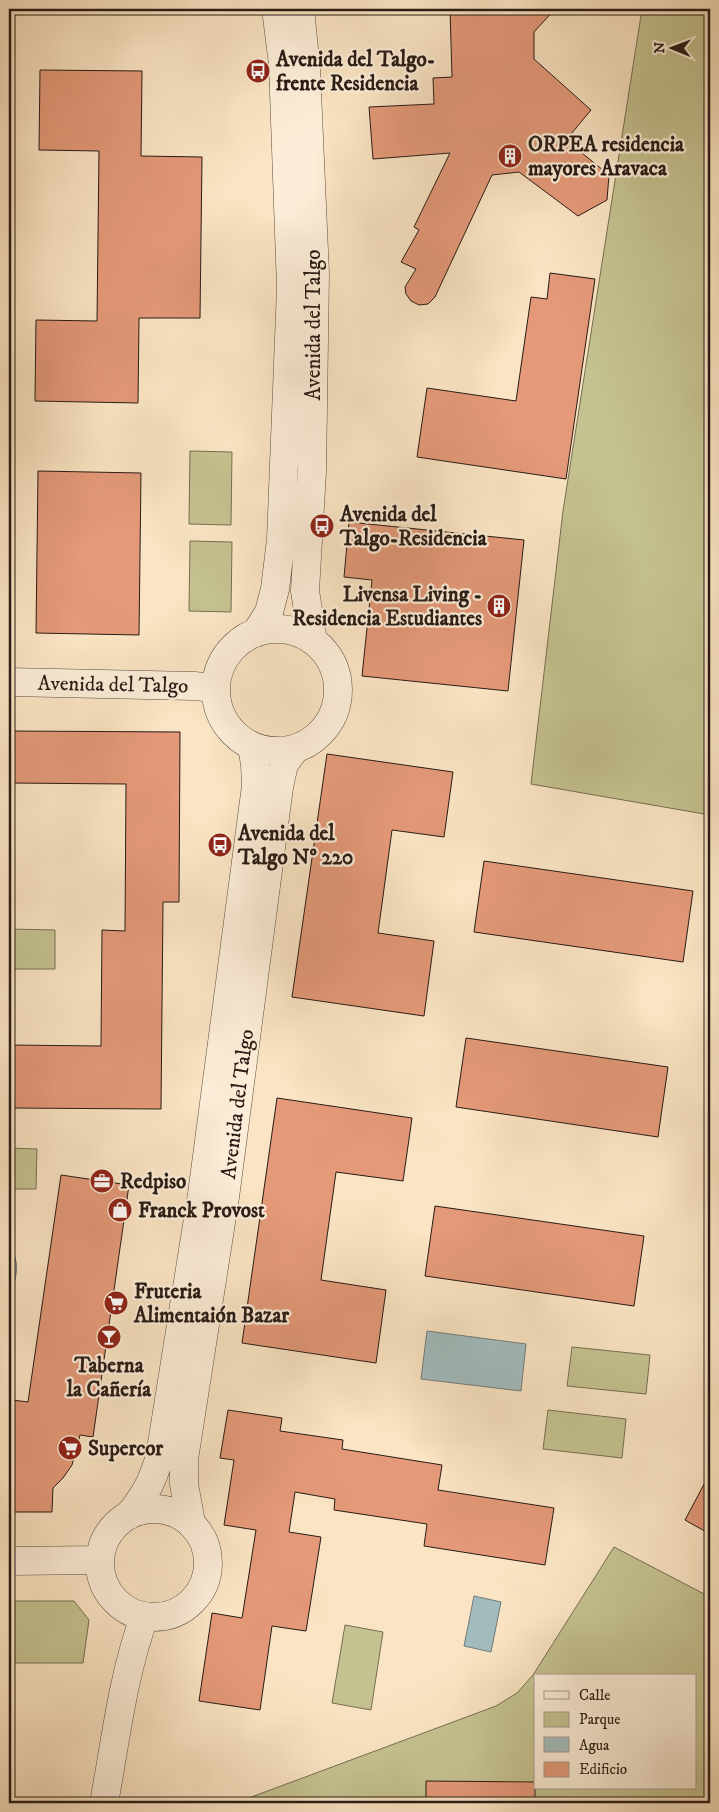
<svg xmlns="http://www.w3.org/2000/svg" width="719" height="1812" font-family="'IM FELL DW Pica',serif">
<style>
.green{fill:#c4c290;stroke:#766e52;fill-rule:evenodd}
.water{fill:#a2bcbe;stroke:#717c7a}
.building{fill:#e49979;stroke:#281b15}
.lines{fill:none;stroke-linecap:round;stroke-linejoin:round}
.minor-casing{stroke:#5c4d40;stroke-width:29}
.tertiary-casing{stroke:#5c4d40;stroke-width:29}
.minor{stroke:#fcedd8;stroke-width:28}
.tertiary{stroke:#fcedd8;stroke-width:28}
.labels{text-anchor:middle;stroke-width:4.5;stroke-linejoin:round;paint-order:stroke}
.poi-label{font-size:21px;font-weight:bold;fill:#281b15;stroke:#fcedd8;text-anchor:start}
.street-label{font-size:21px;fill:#281b15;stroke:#fcedd8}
</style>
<rect width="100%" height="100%" fill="#fae4c3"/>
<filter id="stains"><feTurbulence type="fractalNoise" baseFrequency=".004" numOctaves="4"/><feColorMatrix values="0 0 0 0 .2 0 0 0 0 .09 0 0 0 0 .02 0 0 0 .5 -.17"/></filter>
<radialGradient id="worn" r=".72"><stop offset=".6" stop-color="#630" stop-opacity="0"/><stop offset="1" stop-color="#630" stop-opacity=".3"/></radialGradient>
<path class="green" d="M 642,9 L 710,9 L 710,815 L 531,784 L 563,511 Z
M 190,451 L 232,452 L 231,525 L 189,524 Z
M 190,541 L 232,542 L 231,612 L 189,611 Z
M 9,929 L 55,930 L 55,969 L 9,969 Z
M 9,1148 L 37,1149 L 36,1189 L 9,1189 Z
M 572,1347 L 650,1355 L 646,1394 L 567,1386 Z
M 548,1410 L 626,1419 L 622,1458 L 543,1449 Z
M 614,1547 L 710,1597 L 710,1803 L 238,1803 L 238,1802 L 496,1706 L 517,1693 L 533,1675 ZM 535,1676 L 695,1676 L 695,1788 L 535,1788 Z
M 9,1601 L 74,1601 L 89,1620 L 83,1663 L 9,1663 Z
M 345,1625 L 383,1632 L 371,1710 L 332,1703 Z"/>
<path class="water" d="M 9,1248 C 21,1260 17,1280 9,1294 Z
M 427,1331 L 526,1344 L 521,1391 L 421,1379 Z
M 474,1596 L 501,1602 L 491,1652 L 464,1646 Z"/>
<path class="building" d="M 450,9 L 555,9 L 534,32 L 534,59 L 591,110 L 566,140 L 609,175 L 607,200 L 578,216 L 519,172 L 492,175 L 435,297 L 428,304 L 419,305 L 411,301 L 406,294 L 405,287 L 416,269 L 401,262 L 419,230 L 414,227 L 450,153 L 373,159 L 369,107 L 434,104 L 433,78 L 452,77 Z
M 40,70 L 142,71 L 141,156 L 202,157 L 200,318 L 139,318 L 138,403 L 35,401 L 36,320 L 97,321 L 99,151 L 39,150 Z
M 550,273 L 595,279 L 566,479 L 417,457 L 427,388 L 516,401 L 531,297 L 547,299 Z
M 38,471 L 141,473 L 139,635 L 36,633 Z
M 349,522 L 524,540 L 508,691 L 362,676 L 372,580 L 344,577 Z
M 9,731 L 180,732 L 179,902 L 163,902 L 161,1109 L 9,1108 L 9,1045 L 101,1046 L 102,930 L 125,931 L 126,784 L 9,783 Z
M 327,754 L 453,772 L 444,837 L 392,830 L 378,933 L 434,941 L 424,1016 L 292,997 Z
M 484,861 L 693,891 L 683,962 L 474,932 Z
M 466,1038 L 668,1067 L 658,1137 L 456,1107 Z
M 277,1098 L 412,1118 L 403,1181 L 336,1172 L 321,1280 L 386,1290 L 376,1363 L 242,1343 Z
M 61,1175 L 129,1185 L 93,1437 L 80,1435 L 72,1465 L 63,1478 L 53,1488 L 52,1512 L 9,1512 L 9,1423 L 12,1400 L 28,1402 Z
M 435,1206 L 644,1236 L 634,1306 L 425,1276 Z
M 228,1410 L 282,1418 L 280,1431 L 343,1440 L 342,1449 L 442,1465 L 438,1490 L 554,1508 L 545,1565 L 424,1546 L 427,1524 L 334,1510 L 335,1499 L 295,1492 L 289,1532 L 321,1537 L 306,1631 L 272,1626 L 260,1710 L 199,1701 L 212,1613 L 242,1618 L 256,1530 L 224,1525 L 234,1460 L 220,1458 Z
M 710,1473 L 710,1534 L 685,1520 Z
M 426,1781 L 535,1782 L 535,1803 L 426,1803 Z"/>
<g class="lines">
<defs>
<path id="minor" d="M 300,9 L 306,69 L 315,274 L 312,472 L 305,591 L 313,641
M216 690a61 61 0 1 1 122 0a61 61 0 1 1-122 0Z
M 256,633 L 269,612 L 275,589 L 281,540 L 291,288 L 283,64 L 276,9
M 9,682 L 194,686 L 216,688
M 129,1515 C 146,1494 152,1482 160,1456 L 202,1194 L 256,786 L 255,764 L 252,746
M 191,1523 L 184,1484 L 184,1459 L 225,1197 L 279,787 L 284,764 L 296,748
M 104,1803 C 115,1744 123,1674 144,1618"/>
<path id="tertiary" d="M100 1563a54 54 0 1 1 108 0a54 54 0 1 1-108 0Z
M 9,1561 L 99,1560"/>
</defs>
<use href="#minor" class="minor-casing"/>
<use href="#tertiary" class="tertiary-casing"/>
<use href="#minor" class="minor"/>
<use href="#tertiary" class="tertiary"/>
</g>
<defs>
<symbol id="bus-disc" viewBox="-11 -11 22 22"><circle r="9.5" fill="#8f2418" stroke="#fcedd8"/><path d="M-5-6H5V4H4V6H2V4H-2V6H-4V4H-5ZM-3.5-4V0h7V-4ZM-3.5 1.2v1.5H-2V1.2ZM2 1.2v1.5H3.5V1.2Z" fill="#fff"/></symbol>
<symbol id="building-disc" viewBox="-11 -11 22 22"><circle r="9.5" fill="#8f2418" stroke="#fcedd8"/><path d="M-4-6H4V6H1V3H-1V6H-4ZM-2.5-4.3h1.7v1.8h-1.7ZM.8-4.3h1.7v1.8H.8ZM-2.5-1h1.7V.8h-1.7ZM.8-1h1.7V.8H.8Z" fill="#fff"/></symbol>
<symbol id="office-disc" viewBox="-11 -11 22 22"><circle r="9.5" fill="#8f2418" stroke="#fcedd8"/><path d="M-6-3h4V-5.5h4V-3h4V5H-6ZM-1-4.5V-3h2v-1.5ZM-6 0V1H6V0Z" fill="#fff"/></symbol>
<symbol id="shop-disc" viewBox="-11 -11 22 22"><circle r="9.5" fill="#8f2418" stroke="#fcedd8"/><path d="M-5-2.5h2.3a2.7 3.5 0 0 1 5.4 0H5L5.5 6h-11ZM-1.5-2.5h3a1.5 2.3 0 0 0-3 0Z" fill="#fff"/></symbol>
<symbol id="supermarket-disc" viewBox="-11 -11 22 22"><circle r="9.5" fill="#8f2418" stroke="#fcedd8"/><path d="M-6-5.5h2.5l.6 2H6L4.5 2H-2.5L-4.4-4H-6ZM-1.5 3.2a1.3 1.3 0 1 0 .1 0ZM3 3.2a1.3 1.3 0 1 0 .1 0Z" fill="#fff"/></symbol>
<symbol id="bar-disc" viewBox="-11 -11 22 22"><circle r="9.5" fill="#8f2418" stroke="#fcedd8"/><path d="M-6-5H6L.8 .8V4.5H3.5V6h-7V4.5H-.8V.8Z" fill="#fff"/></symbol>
</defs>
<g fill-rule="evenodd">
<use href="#bus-disc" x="244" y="57" width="28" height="28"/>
<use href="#building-disc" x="496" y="142" width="28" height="28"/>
<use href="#bus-disc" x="308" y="512" width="28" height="28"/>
<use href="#building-disc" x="485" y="592" width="28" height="28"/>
<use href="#bus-disc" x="206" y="831" width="28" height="28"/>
<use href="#office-disc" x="88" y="1167" width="28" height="28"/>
<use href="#shop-disc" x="106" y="1196" width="28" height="28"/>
<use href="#supermarket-disc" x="102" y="1289" width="28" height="28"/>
<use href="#bar-disc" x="95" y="1323" width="28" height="28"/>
<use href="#supermarket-disc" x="56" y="1434" width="28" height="28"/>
</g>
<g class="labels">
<g class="poi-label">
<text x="276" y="66">Avenida del Talgo-<tspan x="276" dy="24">frente Residencia</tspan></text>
<text x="528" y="151">ORPEA residencia<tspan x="528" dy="24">mayores Aravaca</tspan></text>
<text x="340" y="521">Avenida del<tspan x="340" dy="24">Talgo-Residencia</tspan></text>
<text x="482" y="601" text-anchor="end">Livensa Living -<tspan x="482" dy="24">Residencia Estudiantes</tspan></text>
<text x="238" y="840">Avenida del<tspan x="238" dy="24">Talgo Nº 220</tspan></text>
<text x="120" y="1188">Redpiso</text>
<text x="138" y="1217">Franck Provost</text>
<text x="134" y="1298">Fruteria<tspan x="134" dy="24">Alimentaión Bazar</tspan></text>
<text x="109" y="1372" text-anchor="middle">Taberna<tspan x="109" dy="24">la Cañería</tspan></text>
<text x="88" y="1455">Supercor</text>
</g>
<g class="street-label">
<text transform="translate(313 325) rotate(-90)" y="7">Avenida del Talgo</text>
<text transform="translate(113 684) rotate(1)" y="7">Avenida del Talgo</text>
<text transform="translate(237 1104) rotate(-83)" y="7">Avenida del Talgo</text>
</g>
</g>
<rect width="719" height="1812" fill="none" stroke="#fae4c3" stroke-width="30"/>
<rect x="10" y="10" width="699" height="1792" fill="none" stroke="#281b15" stroke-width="2.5"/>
<rect x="15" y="15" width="689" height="1782" fill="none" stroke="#281b15"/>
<rect x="534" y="1674" width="162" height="115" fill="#fcedd8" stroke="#a7998a"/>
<rect x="544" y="1691" width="25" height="8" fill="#fcedd8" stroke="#a7998a"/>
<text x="579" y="1700" font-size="15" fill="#281b15">Calle</text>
<rect x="544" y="1712" width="25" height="15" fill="#c4c290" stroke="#a7998a"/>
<text x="579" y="1724" font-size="15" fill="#281b15">Parque</text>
<rect x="544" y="1737" width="25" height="15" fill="#a2bcbe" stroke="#a7998a"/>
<text x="579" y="1750" font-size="15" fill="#281b15">Agua</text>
<rect x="544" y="1762" width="25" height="15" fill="#e49979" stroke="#a7998a"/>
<text x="579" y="1774" font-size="15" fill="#281b15">Edificio</text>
<g transform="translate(672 48) rotate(271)" stroke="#fcedd8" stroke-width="4" paint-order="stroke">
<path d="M0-4L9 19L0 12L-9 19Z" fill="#281b15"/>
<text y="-8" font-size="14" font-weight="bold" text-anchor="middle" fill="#281b15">N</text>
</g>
<rect width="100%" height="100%" filter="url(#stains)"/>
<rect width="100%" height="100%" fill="url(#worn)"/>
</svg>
